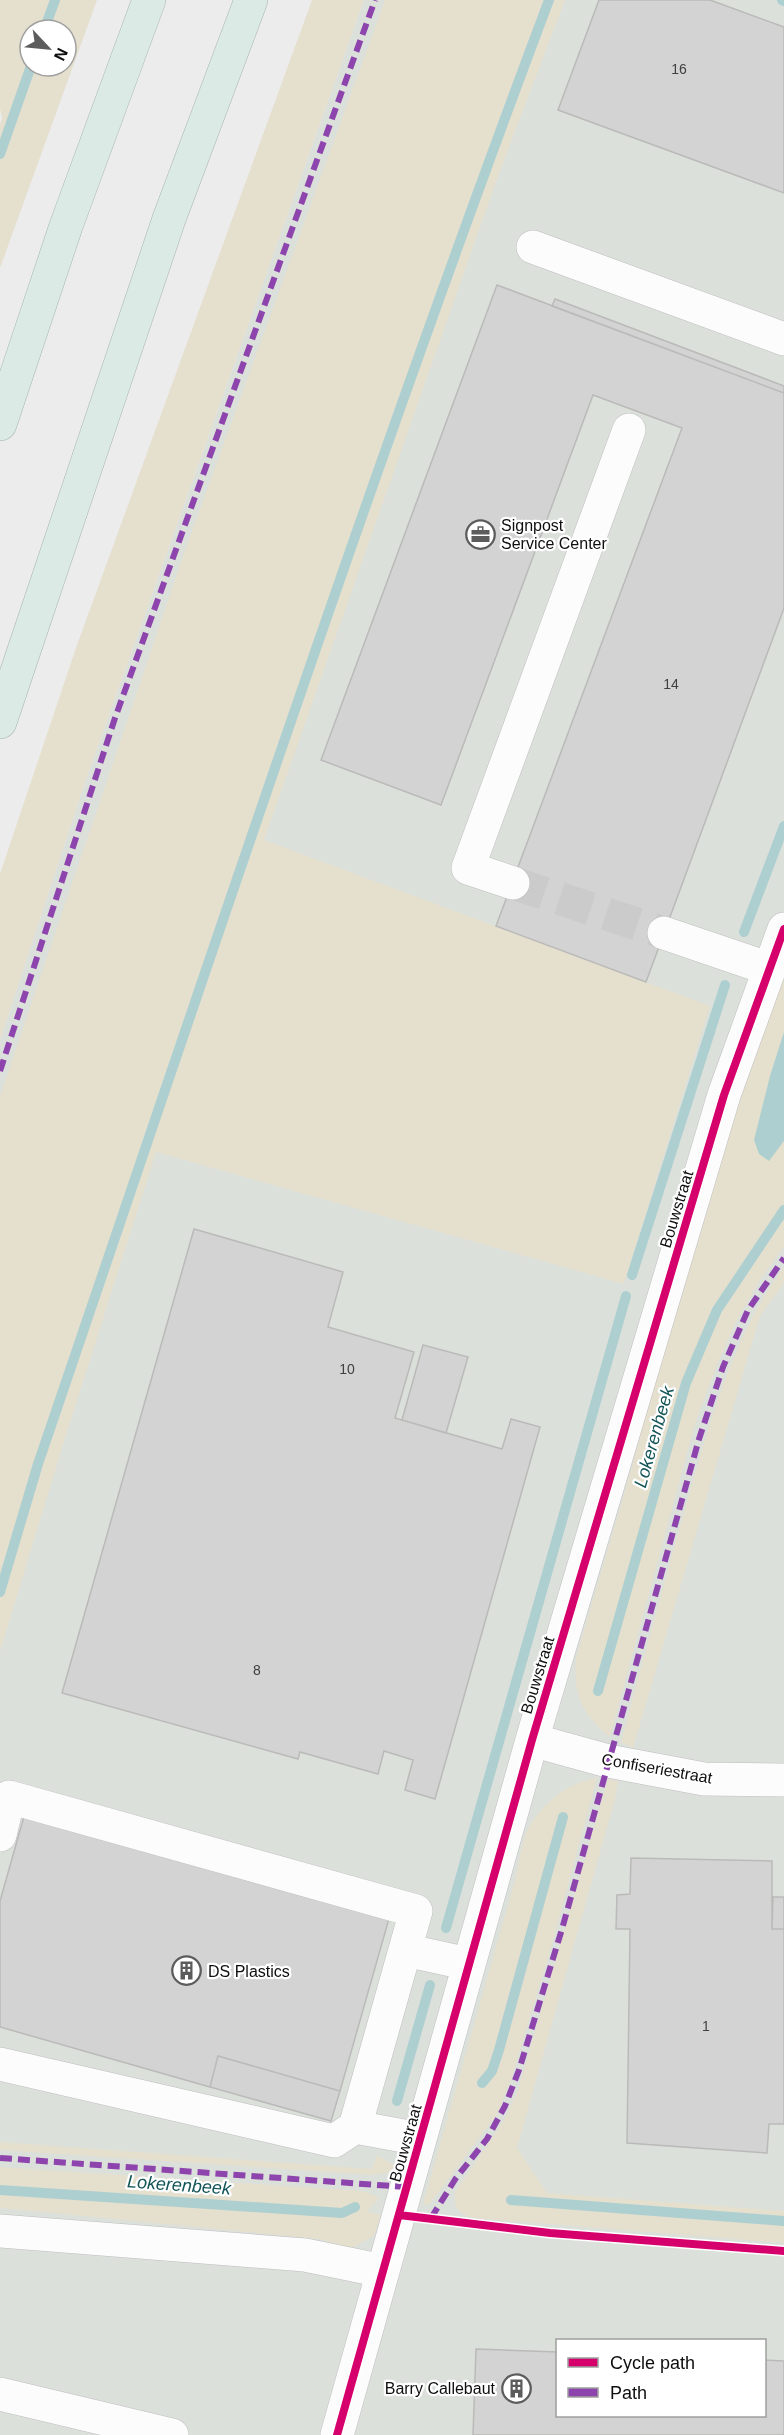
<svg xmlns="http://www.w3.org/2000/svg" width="784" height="2435" font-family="Arial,sans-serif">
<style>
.built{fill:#dbe0db;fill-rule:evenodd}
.green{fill:#e5dfce;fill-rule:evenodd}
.water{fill:#aecfd0}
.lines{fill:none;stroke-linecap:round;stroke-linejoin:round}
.stream{stroke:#aecfd0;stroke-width:10}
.building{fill:#d3d3d3;stroke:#babab9;stroke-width:1.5}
.minor-tunnel{stroke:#cbcbcb;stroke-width:33;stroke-dasharray:33 16;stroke-linecap:butt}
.minor-casing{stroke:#bebebe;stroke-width:34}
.highway-casing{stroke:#a6b5b1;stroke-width:34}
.minor{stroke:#fcfcfc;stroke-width:33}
.highway{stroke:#dceae6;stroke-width:33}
.quiet{stroke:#8e44ad;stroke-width:6;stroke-dasharray:12 6;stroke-linecap:butt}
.cycleway-casing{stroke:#fff;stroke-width:11}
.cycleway{stroke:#d6006c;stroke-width:8}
.labels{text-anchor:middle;stroke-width:4.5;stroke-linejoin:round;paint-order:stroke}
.number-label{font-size:14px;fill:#404040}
.poi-label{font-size:16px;fill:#0d0e0d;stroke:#fff;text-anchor:start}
.street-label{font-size:16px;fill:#0d0e0d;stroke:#fff}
.water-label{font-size:18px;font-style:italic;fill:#145558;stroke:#fff}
</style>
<rect width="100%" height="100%" fill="#ececec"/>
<path class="built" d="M 364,0 L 784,0 L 784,2435 L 0,2435 L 0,1040 L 83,788 ZM 558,2340 L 764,2340 L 764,2416 L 558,2416 Z"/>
<path class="green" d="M 0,0 L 97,0 L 0,268 L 0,124 L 2,118 L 0,109 ZM 30,30 L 66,30 L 66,66 L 30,66 Z
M 312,0 L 364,0 L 83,788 L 0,1040 L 0,874 L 77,645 Z
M 385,0 L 565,0 L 497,179 L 264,840 L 710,1006 L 624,1284 L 156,1152 L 61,1451 L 0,1652 L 0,1096 L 183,556 Z
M 784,974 L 784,1247 L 760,1280 L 735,1324 L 717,1365 L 695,1424 L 610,1737 C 582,1715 573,1694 576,1658 L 627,1484 L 674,1312 L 729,1133 Z
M 784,1267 L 784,1283 L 760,1316 L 633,1748 L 621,1742 C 642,1663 664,1584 686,1505 C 710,1422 732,1337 784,1267 Z
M 597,1778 L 551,1948 L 510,2083 L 497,2114 L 429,2205 L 423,2204 L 515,1880 C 519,1865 522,1837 530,1825 C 545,1801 569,1782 597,1778 Z
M 608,1779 L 618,1781 L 615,1799 L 517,2148 L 547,2193 L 784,2211 L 784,2243 L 474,2218 C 458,2213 454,2210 455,2192 L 503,2122 L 518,2090 Z
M 0,2142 L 372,2169 L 377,2155 L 395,2166 L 388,2173 L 373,2175 L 0,2150 Z
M 0,2167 L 363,2191 L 380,2198 L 367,2211 L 381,2215 L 374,2236 L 351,2248 L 318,2239 L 0,2208 Z"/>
<path class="water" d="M 784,1032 L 784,1141 L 769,1161 L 759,1154 L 754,1140 L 770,1076 Z"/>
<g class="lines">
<path class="stream" d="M 782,0 L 784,1
M 44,30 L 55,0
M 0,154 L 31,66
M 744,932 L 784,826
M 632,1275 L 725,985
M 0,1592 L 38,1464 C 205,975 367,484 549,0
M 598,1691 L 686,1383 L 717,1310 L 784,1210
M 446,1928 L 626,1296
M 482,2083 L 492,2071 L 499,2050 L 563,1817
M 397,2101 L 430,1985
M 0,2190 L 342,2213 L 355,2207
M 511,2200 L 784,2221"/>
</g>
<path class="building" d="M 599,0 L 710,0 L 784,27 L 784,193 L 558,110 Z
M 497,285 L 784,393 L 784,608 L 646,982 L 496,926 L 682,428 L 593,395 L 441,805 L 321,760 Z
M 555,299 L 784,386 L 784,393 L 552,306 Z
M 194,1229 L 343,1272 L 328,1327 L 414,1352 L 395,1418 L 502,1449 L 511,1419 L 540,1427 L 435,1799 L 405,1790 L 413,1760 L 384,1751 L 378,1774 L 300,1752 L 298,1759 L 62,1693 Z
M 423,1345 L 468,1357 L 446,1433 L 402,1420 Z
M 25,1813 L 390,1915 L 340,2091 L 218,2056 L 210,2087 L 0,2027 L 0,1901 Z
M 631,1858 L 772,1861 L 772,1929 L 784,1929 L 784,2124 L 769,2124 L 767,2153 L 627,2143 L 630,1929 L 616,1929 L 617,1895 L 630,1894 Z
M 773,1897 L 784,1897 L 784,1929 L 772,1929 Z
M 218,2056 L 340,2091 L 331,2121 L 210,2087 Z
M 476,2349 L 558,2352 L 558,2416 L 764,2416 L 764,2360 L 784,2361 L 784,2435 L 473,2435 Z"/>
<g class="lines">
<path class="minor-tunnel" d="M 513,883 L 664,933"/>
<defs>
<path id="minor" d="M 533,247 L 784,339
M 513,883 L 468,868 L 629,430
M 664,933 L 770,969
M 532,1740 L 608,1761 L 704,1779 L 784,1780
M 0,1835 L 9,1797 L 416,1911 L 355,2127 L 334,2141 L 0,2064
M 405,1950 L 469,1964
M 355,2127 L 420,2139
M 0,2231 L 305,2255 L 383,2271
M 0,2394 L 172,2435
M 337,2435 L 532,1740 L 724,1095 L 784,929"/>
<path id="highway" d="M 0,424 L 66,226 L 149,0
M 0,722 L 169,219 L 251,0"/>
</defs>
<use href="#minor" class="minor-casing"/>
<use href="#highway" class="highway-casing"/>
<use href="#minor" class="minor"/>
<use href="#highway" class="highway"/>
<path class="quiet" d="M 0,1071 L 115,718 L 375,0
M 0,2158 L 406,2187
M 431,2218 L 456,2178 L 487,2139 L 505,2106 L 519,2070 L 562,1929 L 699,1439 L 723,1367 L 748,1310 L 784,1258"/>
<defs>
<path id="cycleway" d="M 399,2215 L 550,2233 L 784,2251
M 337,2435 L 532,1740 L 724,1095 L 784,929"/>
</defs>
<use href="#cycleway" class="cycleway-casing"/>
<use href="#cycleway" class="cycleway"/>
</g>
<defs>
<symbol id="office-ring" viewBox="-11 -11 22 22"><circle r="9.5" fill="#fff" stroke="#5b5c5b" stroke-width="1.5"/><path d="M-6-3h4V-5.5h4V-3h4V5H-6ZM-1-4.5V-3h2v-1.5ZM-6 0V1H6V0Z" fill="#5b5c5b"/></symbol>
<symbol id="building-ring" viewBox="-11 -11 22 22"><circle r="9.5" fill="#fff" stroke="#5b5c5b" stroke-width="1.5"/><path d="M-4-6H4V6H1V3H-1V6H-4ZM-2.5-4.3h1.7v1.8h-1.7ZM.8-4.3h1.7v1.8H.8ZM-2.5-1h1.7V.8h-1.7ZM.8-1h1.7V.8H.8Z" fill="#5b5c5b"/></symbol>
</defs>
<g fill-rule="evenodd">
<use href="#office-ring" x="464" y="518" width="33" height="33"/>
<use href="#building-ring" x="170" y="1954" width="33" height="33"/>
<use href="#building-ring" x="500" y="2372" width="33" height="33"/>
</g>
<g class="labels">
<g class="number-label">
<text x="679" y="74">16</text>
<text x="671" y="689">14</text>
<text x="347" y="1374">10</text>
<text x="257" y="1675">8</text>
<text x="706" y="2031">1</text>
</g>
<g class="poi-label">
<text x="501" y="531">Signpost<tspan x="501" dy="18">Service Center</tspan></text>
<text x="208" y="1977">DS Plastics</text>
<text x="495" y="2394" text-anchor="end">Barry Callebaut</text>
</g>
<g class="street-label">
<text transform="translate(676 1209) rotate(-73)" y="6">Bouwstraat</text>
<text transform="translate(537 1675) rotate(-73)" y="6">Bouwstraat</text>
<text transform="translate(657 1768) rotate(10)" y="6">Confiseriestraat</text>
<text transform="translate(405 2143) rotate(-74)" y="6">Bouwstraat</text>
</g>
<g class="water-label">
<text transform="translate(654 1437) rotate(-74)" y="6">Lokerenbeek</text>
<text transform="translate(179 2185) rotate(4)" y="6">Lokerenbeek</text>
</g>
</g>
<rect x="556" y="2339" width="210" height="78" fill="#ffffff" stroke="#9e9f9e" stroke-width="1.5"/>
<rect x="568" y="2358" width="30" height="9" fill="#d6006c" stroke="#9e9f9e" stroke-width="1.5"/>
<text x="610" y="2369" font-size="18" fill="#0d0e0d">Cycle path</text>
<rect x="568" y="2388" width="30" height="9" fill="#8e44ad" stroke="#9e9f9e" stroke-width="1.5"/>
<text x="610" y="2399" font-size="18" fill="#0d0e0d">Path</text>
<g transform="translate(48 48) rotate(116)"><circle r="28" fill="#ffffff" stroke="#9e9f9e" stroke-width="1.5"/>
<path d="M0-4.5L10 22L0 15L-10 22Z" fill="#5b5c5b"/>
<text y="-9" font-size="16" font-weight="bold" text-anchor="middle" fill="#0d0e0d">N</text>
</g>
</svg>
